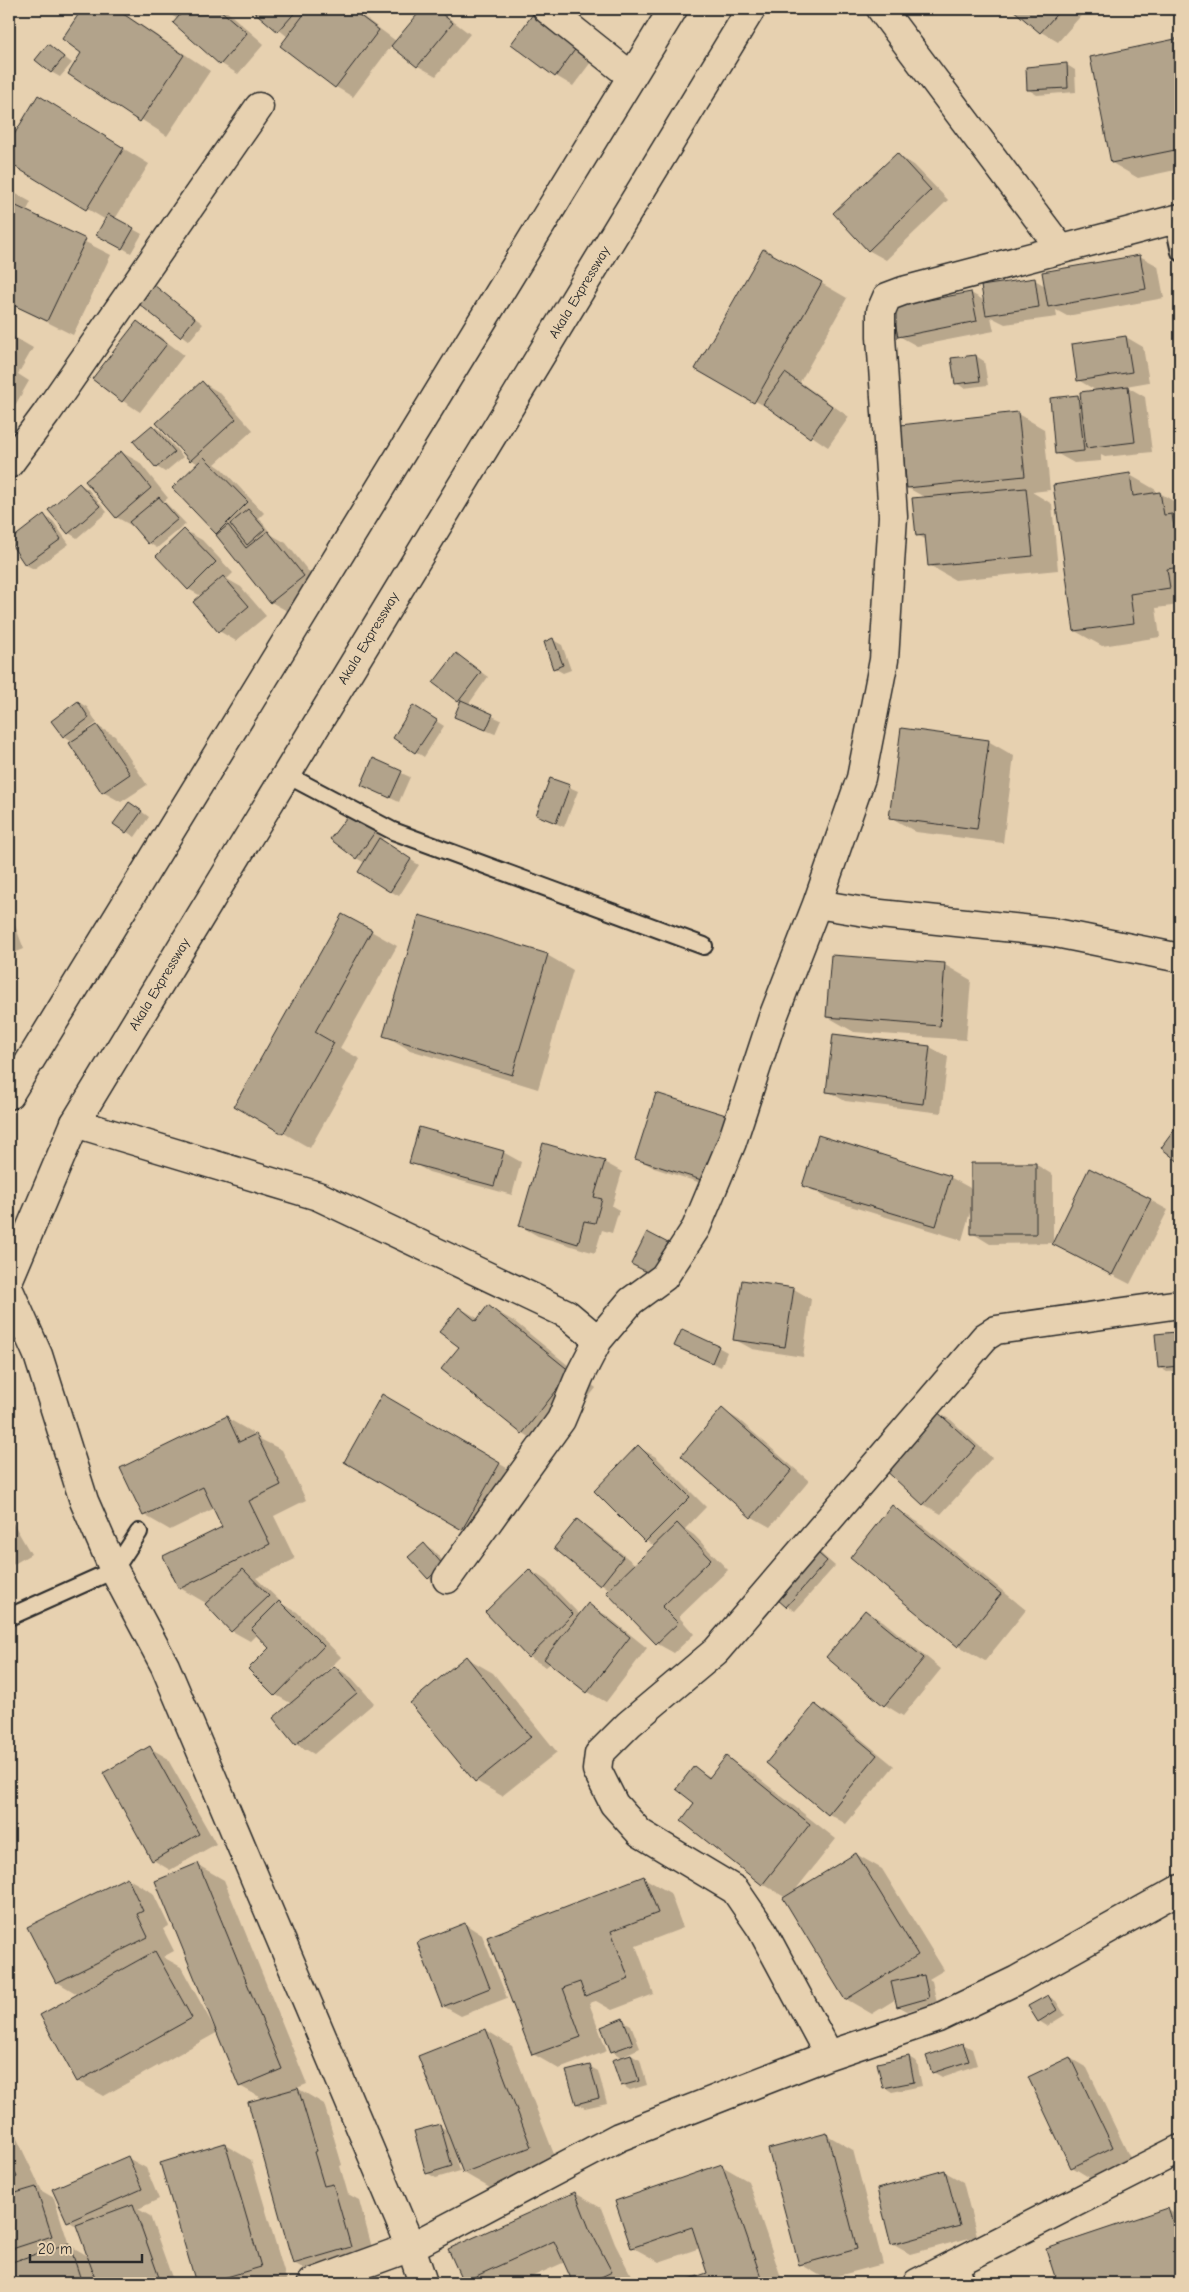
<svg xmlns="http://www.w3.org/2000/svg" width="1189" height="2292" font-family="'Comic Neue',sans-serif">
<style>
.shadow{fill:#0003}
.building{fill:#b2a38b;stroke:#2b2b2b}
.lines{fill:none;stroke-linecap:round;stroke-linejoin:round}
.service-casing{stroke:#2b2b2b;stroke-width:20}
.minor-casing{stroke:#2b2b2b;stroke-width:31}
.tertiary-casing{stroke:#2b2b2b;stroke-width:31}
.primary-casing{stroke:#2b2b2b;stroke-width:31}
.service{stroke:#e7d1b0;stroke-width:16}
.minor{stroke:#e7d1b0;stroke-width:28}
.tertiary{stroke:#e7d1b0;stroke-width:28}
.primary{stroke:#e7d1b0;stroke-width:28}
.labels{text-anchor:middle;stroke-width:4.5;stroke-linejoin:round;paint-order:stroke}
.street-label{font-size:14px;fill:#2b2b2b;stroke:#e7d1b0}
</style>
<rect width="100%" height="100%" fill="#e7d1b0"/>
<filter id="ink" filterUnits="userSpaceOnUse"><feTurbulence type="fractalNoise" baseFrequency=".02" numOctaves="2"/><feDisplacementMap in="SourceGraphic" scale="10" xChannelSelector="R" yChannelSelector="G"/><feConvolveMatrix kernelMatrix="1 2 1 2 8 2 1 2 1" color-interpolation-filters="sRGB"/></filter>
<g filter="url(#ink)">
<path class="shadow" d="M 84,9 L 117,9 L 210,71 L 167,136 L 69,73 L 83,52 L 64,39 Z
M 160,9 L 224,9 L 264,44 L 238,74 L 220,63 L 178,19 Z
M 253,9 L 353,9 L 396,41 L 423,9 L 437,9 L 470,34 L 436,76 L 418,66 L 392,45 L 353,97 L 336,87 L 281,46 L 288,37 Z
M 1014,9 L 1082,9 L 1085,11 L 1058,42 L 1041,32 Z
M 533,16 L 594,58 L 573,86 L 556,76 Z
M 1180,40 L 1180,169 L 1138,178 L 1112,163 L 1092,58 Z
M 48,45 L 72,63 L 60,77 L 51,72 Z
M 1067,65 L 1075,70 L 1076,92 L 1037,95 L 1029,90 Z
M 39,97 L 149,164 L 115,219 L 142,234 L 131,253 L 98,234 L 106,220 L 9,162 L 9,146 Z
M 897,155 L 914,165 L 948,200 L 886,260 L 868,250 Z
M 9,190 L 31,202 L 26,212 L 111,255 L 73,335 L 9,303 Z
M 764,250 L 847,298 L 800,382 L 849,417 L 828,447 L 781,415 L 697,369 Z
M 1140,256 L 1158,266 L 1164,298 L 1067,316 L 1056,310 L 1057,317 L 1005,324 L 991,317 L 994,331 L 917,346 L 899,336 L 971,293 L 985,301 L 1035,280 L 1045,286 Z
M 154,286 L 203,324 L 189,341 L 140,304 Z
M 137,323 L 155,333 L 184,355 L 140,412 L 123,401 L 93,378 Z
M 9,334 L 33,348 L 18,374 L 29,381 L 9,416 Z
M 1126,337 L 1143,347 L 1149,382 L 1126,386 L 1145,397 L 1152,452 L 1105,457 L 1101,455 L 1101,461 L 1074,463 L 1056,453 L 1078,396 L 1082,399 L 1097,391 L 1078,380 Z
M 976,356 L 984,361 L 988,385 L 964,388 L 956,383 Z
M 202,382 L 220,393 L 253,430 L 215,464 L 222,469 L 264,513 L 259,518 L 272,535 L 286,543 L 320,586 L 289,612 L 271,602 L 217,533 L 199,464 L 191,460 Z
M 1018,414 L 1044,429 L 1050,490 L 1032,492 L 1052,504 L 1058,570 L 955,580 L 929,565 L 927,540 L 917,535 L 926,498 L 908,488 Z
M 153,426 L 161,431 L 183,457 L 165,472 L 157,467 Z
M 121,452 L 139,462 L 168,498 L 164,501 L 186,524 L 157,548 L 149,543 L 134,527 L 116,517 Z
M 1130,475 L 1156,490 L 1156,494 L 1160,493 L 1180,505 L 1180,605 L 1156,608 L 1160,637 L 1102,646 L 1075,631 Z
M 79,484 L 88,489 L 107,512 L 77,538 L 69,533 Z
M 44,516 L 53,521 L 69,544 L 34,569 L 26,565 L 9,542 Z
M 184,530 L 202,540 L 233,573 L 227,579 L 241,587 L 266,616 L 236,641 L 219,631 L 201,596 L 188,589 Z
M 553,640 L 562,645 L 571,670 L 563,673 L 554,668 Z
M 456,654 L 488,677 L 468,705 L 501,720 L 495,734 L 464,721 L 461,702 L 459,701 Z
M 78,702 L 87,707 L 97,723 L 87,730 L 88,732 L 97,726 L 115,736 L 147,785 L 121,802 L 103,792 L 74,742 L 64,736 Z
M 422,712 L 444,726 L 424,757 L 395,738 Z
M 988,741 L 1014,756 L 1003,843 L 916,832 L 890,817 Z
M 373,760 L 410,777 L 399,802 L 362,785 Z
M 551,779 L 578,791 L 564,827 L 537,815 Z
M 137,808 L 149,817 L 135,837 L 127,832 Z
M 359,820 L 383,838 L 381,841 L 419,865 L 399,896 L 390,891 L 365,863 L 356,858 Z
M 9,841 L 12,852 L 9,854 Z
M 9,910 L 24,949 L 9,955 Z
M 371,931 L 397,946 L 340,1048 L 360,1059 L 310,1148 L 236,1106 Z
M 547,955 L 573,970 L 538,1089 L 410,1050 L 384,1035 Z
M 832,956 L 945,965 L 971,980 L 966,1040 L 854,1032 L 828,1017 Z
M 834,1035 L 930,1047 L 948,1057 L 941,1113 L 845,1101 L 827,1091 Z
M 657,1094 L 726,1191 L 654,1168 L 637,1158 Z
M 503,1152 L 521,1162 L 512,1195 L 429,1172 L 411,1162 Z
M 604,1162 L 622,1172 L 612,1206 L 619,1210 L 612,1233 L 602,1230 L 595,1253 L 538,1236 L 520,1226 Z
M 1035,1164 L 1053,1175 L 1053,1243 L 990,1244 L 972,1233 L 971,1209 L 962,1240 L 830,1200 L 804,1185 L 950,1177 L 972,1189 Z
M 1150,1200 L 1168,1210 L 1130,1284 L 1071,1254 Z
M 667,1244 L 675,1249 L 660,1278 L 641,1268 Z
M 794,1289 L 811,1299 L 803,1357 L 752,1349 L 734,1339 Z
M 489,1307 L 515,1322 L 596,1388 L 548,1448 L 523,1433 L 461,1347 L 460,1308 L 479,1319 Z
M 1176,1334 L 1180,1336 L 1180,1371 L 1167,1372 L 1159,1367 Z
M 718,1347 L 727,1352 L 721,1367 L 684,1350 Z
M 382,1396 L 526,1479 L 489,1544 L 346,1462 Z
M 722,1410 L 739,1420 L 809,1481 L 770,1527 L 752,1517 Z
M 933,1410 L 951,1420 L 992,1458 L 941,1514 L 923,1504 Z
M 227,1418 L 253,1433 L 254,1436 L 282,1450 L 306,1500 L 274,1516 L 295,1559 L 256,1578 L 284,1605 L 297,1612 L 341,1657 L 324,1674 L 325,1675 L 335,1667 L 352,1678 L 374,1703 L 314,1754 L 296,1744 L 292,1704 L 276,1695 L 271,1648 L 257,1634 L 250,1641 L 232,1631 L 207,1605 L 211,1600 L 206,1603 L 180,1588 L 224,1527 L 215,1508 L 170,1530 L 144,1515 Z
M 638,1447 L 656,1457 L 706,1507 L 685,1529 L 694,1535 L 728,1570 L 679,1617 L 694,1634 L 674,1653 L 656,1643 L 610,1590 L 556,1548 L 577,1521 L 594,1531 L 636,1565 L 655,1546 L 646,1541 Z
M 892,1507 L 918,1522 L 1026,1610 L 985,1661 L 959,1646 Z
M 9,1516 L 31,1554 L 9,1567 Z
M 424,1545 L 433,1550 L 451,1570 L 437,1583 L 428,1578 Z
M 818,1551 L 835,1566 L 795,1611 L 787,1606 Z
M 530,1570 L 547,1581 L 580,1615 L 588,1605 L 606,1615 L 647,1648 L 606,1702 L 588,1692 L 551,1663 L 546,1667 L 529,1657 Z
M 865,1611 L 883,1621 L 941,1669 L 903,1716 L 885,1705 L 828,1657 Z
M 467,1658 L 493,1673 L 557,1752 L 502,1796 L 476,1781 L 412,1703 Z
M 816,1705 L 833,1716 L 894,1766 L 846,1824 L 829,1814 Z
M 150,1748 L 167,1758 L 216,1844 L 170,1870 L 153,1860 Z
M 726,1758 L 752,1773 L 836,1839 L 793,1893 L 856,1854 L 882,1869 L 944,1970 L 929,1979 L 932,1981 L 937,2003 L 907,2011 L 898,2006 L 896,1999 L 872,2014 L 846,1999 L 785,1899 L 786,1898 L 763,1884 L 683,1820 L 696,1803 L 694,1768 L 711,1777 Z
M 198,1865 L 224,1880 L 307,2084 L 297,2088 L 324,2104 L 342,2165 L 340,2166 L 348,2194 L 359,2200 L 376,2262 L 320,2278 L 294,2263 L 263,2099 L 240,2086 L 218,2032 L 104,2096 L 77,2081 L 79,1995 L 57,1982 L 127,1878 L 153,1893 L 169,1926 L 163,1929 L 174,1951 L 163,1957 L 181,1967 L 214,2027 L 216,2027 Z
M 644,1878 L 670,1893 L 683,1928 L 636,1946 L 654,1994 L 612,2010 L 596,2001 L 589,2003 L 607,2051 L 559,2069 L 533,2054 L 489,1938 Z
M 465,1924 L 482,1935 L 507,1998 L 461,2016 L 443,2006 Z
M 1180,1952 L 1180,1962 L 1176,1954 Z
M 1048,1996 L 1056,2001 L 1065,2015 L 1047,2026 L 1039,2021 Z
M 622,2020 L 631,2025 L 640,2048 L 622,2056 L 622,2058 L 612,2051 Z
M 486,2030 L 512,2046 L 557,2162 L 490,2188 L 464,2173 L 458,2157 L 456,2158 L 460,2171 L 436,2178 L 427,2173 L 440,2126 L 448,2131 Z
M 963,2044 L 972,2049 L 977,2065 L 942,2077 L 933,2072 Z
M 631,2055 L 640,2060 L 647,2085 L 630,2090 L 622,2085 Z
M 909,2057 L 917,2062 L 922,2086 L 892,2092 L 884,2087 Z
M 1070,2058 L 1087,2068 L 1130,2158 L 1090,2178 L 1072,2167 Z
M 589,2066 L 598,2071 L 607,2103 L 585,2108 L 577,2104 Z
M 9,2122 L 42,2191 L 54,2198 L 69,2245 L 88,2256 L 78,2227 L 68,2221 L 128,2158 L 146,2168 L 159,2199 L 138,2209 L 150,2216 L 174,2283 L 9,2283 Z
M 827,2135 L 853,2150 L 883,2264 L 826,2279 L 800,2264 Z
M 225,2145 L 251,2160 L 287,2282 L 198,2283 L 162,2164 Z
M 722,2166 L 748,2181 L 783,2283 L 681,2283 L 709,2274 L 700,2248 L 659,2262 L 632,2247 Z
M 945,2172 L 963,2182 L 977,2236 L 910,2254 L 892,2244 Z
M 575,2193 L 601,2208 L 615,2244 L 635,2283 L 575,2283 L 565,2262 L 518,2283 L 468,2283 L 464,2281 Z
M 1168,2210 L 1180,2217 L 1180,2283 L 1059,2283 L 1048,2250 Z"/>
<path class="building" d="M 82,9 L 116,9 L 184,55 L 140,122 L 68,74 L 81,53 L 62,39 Z
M 185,9 L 219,9 L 247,33 L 220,65 L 173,23 Z
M 251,9 L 298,9 L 278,32 Z
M 308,9 L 351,9 L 379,30 L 335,88 L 280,46 Z
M 422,9 L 436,9 L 453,23 L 417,67 L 391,46 Z
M 1012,9 L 1061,9 L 1040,33 Z
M 533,14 L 577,47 L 555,77 L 511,44 Z
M 1180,38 L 1180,149 L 1111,163 L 1090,57 Z
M 48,44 L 64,57 L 51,73 L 35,60 Z
M 1067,63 L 1068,88 L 1027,90 L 1026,67 Z
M 38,95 L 124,148 L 86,210 L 9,163 L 9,143 Z
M 897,153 L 931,190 L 868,251 L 833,213 Z
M 12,204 L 86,239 L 47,321 L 9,303 L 9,211 Z
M 108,214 L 134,228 L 122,249 L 96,235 Z
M 763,249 L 822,282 L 754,403 L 695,369 Z
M 1140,255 L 1146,289 L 1048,307 L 1042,272 Z
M 1035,278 L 1039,307 L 986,315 L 981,286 Z
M 154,285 L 195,318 L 180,337 L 139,304 Z
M 971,292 L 977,321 L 898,337 L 892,307 Z
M 137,321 L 167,344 L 122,402 L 92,379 Z
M 1126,336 L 1132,372 L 1077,381 L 1072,344 Z
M 976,355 L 980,381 L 955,384 L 951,358 Z
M 785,373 L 832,406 L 810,438 L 763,404 Z
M 202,381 L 236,419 L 190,461 L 156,423 Z
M 1128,386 L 1135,442 L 1086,448 L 1080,392 Z
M 1078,395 L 1084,451 L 1055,454 L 1050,398 Z
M 1018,412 L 1025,476 L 907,488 L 900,425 Z
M 152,425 L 175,452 L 156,468 L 133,441 Z
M 121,451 L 151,488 L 116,518 L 85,481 Z
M 204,457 L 248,502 L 216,534 L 172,488 Z
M 1130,473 L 1133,496 L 1160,492 L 1164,515 L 1172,514 L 1180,567 L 1167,569 L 1170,588 L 1130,594 L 1134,623 L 1074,631 L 1053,485 Z
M 79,483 L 100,506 L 68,534 L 48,510 Z
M 1026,488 L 1033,556 L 928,566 L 925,535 L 916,536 L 912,498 Z
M 159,497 L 178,519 L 148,544 L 129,522 Z
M 248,509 L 265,529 L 247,545 L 230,524 Z
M 44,514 L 61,539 L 25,565 L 9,541 Z
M 228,525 L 246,548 L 268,531 L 304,576 L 270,603 L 216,535 Z
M 184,529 L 216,562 L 188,590 L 156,556 Z
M 223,576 L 249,606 L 218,632 L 193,602 Z
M 553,638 L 563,665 L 553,669 L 544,642 Z
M 456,653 L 481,672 L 458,702 L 433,683 Z
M 461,700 L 493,714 L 486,730 L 454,717 Z
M 78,701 L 89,718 L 63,737 L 51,721 Z
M 413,705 L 437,720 L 415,753 L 393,738 Z
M 97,725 L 130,774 L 102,793 L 69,743 Z
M 901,728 L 989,740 L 977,829 L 889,818 Z
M 373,758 L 402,771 L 390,798 L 361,785 Z
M 550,778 L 570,785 L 556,823 L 536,815 Z
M 129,802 L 142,811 L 126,833 L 113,824 Z
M 350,813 L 375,832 L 356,859 L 330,839 Z
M 379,838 L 411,859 L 390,892 L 358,872 Z
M 342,914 L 372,930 L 315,1032 L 334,1043 L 283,1134 L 234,1106 Z
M 419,915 L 548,954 L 512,1075 L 383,1036 Z
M 831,955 L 945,963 L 940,1026 L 826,1017 Z
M 833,1034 L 930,1046 L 923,1104 L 826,1092 Z
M 656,1093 L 729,1116 L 708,1182 L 635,1159 Z
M 1180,1122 L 1180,1163 L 1161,1148 Z
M 419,1127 L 504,1151 L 494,1186 L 409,1163 Z
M 818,1135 L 951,1176 L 936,1226 L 802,1186 Z
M 543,1143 L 605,1161 L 594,1197 L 602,1199 L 595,1223 L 584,1221 L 578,1244 L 519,1226 Z
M 971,1163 L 1036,1163 L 1036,1234 L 971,1234 Z
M 1089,1168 L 1151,1199 L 1112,1275 L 1052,1244 Z
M 647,1232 L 668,1243 L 651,1274 L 631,1264 Z
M 742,1280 L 794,1288 L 785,1347 L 733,1340 Z
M 488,1305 L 571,1372 L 522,1434 L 441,1369 L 459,1347 L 439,1332 L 459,1307 L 476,1321 Z
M 682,1329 L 719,1346 L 712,1363 L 674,1346 Z
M 1176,1332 L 1179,1366 L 1158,1368 L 1155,1334 Z
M 382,1394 L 500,1463 L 462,1530 L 344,1462 Z
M 722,1408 L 792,1470 L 751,1518 L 681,1456 Z
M 933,1408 L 976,1447 L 923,1505 L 881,1466 Z
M 227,1416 L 239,1442 L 256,1434 L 281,1485 L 249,1501 L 270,1544 L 179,1589 L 163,1556 L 222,1527 L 203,1487 L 143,1516 L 120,1468 Z
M 638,1445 L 690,1497 L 645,1542 L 594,1491 Z
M 892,1505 L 1001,1594 L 958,1647 L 850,1558 Z
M 577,1519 L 623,1557 L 600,1586 L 554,1548 Z
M 677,1523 L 711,1559 L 662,1607 L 678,1623 L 656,1644 L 606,1592 Z
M 424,1543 L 443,1565 L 428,1579 L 408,1557 Z
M 809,1545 L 827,1561 L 786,1607 L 768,1591 Z
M 243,1569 L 269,1596 L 231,1632 L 205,1604 Z
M 529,1569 L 573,1614 L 528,1658 L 485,1612 Z
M 279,1601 L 324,1646 L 275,1696 L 248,1669 L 269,1648 L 251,1629 Z
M 588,1603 L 630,1637 L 587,1693 L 544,1659 Z
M 865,1610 L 924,1658 L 884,1706 L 826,1657 Z
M 466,1656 L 531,1737 L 475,1782 L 410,1703 Z
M 335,1666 L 357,1693 L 295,1745 L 273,1718 Z
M 815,1704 L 877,1755 L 828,1815 L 766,1763 Z
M 150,1746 L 199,1834 L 152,1861 L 103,1773 Z
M 726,1756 L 810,1824 L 762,1885 L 681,1821 L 694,1803 L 676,1789 L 694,1766 L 709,1778 Z
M 856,1853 L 918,1955 L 845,2000 L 783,1898 Z
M 198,1863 L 282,2069 L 239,2087 L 155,1881 Z
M 644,1876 L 658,1913 L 611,1931 L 629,1979 L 585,1996 L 580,1982 L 563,1988 L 581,2037 L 532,2055 L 487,1937 Z
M 127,1877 L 143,1911 L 137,1914 L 148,1937 L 56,1983 L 27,1927 Z
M 465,1923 L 490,1988 L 442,2007 L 417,1942 Z
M 155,1951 L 192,2018 L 77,2082 L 40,2015 Z
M 924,1975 L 929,1998 L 897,2007 L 891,1982 Z
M 1048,1995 L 1057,2010 L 1038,2022 L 1028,2006 Z
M 623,2018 L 633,2044 L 611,2052 L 601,2027 Z
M 486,2029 L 531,2147 L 463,2173 L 418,2056 Z
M 963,2043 L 969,2061 L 932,2073 L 926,2056 Z
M 631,2054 L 639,2081 L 621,2086 L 612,2060 Z
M 909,2056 L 914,2082 L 883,2088 L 877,2063 Z
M 1070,2057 L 1113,2147 L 1071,2168 L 1028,2077 Z
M 590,2065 L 599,2098 L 576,2104 L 566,2071 Z
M 298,2088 L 317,2151 L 314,2152 L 324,2186 L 333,2184 L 351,2247 L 293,2264 L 248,2102 Z
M 440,2124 L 452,2166 L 426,2174 L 414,2131 Z
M 827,2133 L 857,2249 L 799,2265 L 768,2149 Z
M 225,2143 L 261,2267 L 206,2283 L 196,2283 L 160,2163 Z
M 128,2156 L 142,2189 L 67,2222 L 52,2189 Z
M 9,2160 L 17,2177 L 9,2181 Z
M 722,2164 L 763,2283 L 678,2283 L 707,2273 L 692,2227 L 631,2248 L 615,2201 Z
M 945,2170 L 960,2226 L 891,2245 L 877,2189 Z
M 36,2187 L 52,2236 L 9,2250 L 9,2195 Z
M 575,2192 L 589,2228 L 612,2272 L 588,2283 L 573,2283 L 554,2241 L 463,2282 L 448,2249 Z
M 133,2204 L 161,2283 L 97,2283 L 76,2225 Z
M 1168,2208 L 1180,2245 L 1180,2283 L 1057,2283 L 1046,2249 Z
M 69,2243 L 82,2283 L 9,2283 L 9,2263 Z"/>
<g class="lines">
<defs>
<path id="service" d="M 1173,220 L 1180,252
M 285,774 L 393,831 L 704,946
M 9,1617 L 114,1570 L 139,1532
M 958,2262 L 967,2283"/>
<path id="minor" d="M 547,9 L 631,76
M 881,9 L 1061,249
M 9,464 L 46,414 L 259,107
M 817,904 L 871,913 L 1051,932 L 1180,958
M 75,1123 L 318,1196 L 567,1314 L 598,1340
M 447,1579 L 561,1420 L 580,1375 L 598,1340 L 631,1301 L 664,1277 L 696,1228 L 732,1142 L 773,1017 L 817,904 L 861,778 L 884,660 L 893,516 L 881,337 L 881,311 L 887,297 L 903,291 L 1180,218
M 829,2055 L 761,1928 L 735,1890 L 640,1833 L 614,1804 L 597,1770 L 599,1754 L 629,1724 L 716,1651 L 985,1337 L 996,1330 L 1180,1304
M 312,2283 L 411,2247 L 619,2137 L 829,2055 L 938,2018 L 1017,1980 L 1180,1889
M 917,2283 L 1180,2149"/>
<path id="tertiary" d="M 9,1290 L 38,1355 L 84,1501 L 114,1570 L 165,1666 L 411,2247 L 423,2283"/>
<path id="primary" d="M 9,1095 L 673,9
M 9,1279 L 75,1123 L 751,9"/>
</defs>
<use href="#service" class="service-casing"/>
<use href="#minor" class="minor-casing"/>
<use href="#tertiary" class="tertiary-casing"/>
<use href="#primary" class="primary-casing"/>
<use href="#service" class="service"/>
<use href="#minor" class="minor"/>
<use href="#tertiary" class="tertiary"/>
<use href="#primary" class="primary"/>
</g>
</g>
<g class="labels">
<g class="street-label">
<text transform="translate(579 292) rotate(-59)" y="5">Akala Expressway</text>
<text transform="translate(368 638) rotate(-59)" y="5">Akala Expressway</text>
<text transform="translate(159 984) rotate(-59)" y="5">Akala Expressway</text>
</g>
</g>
<rect width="1189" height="2292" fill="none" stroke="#e7d1b0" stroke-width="30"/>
<rect x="15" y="15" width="1159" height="2262" fill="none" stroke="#2b2b2b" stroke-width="2" filter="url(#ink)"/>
<path d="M30 2254v8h112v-8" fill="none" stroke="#2b2b2b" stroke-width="2.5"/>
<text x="38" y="2254" font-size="15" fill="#2b2b2b" stroke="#e7d1b0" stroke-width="4" paint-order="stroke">20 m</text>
</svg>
